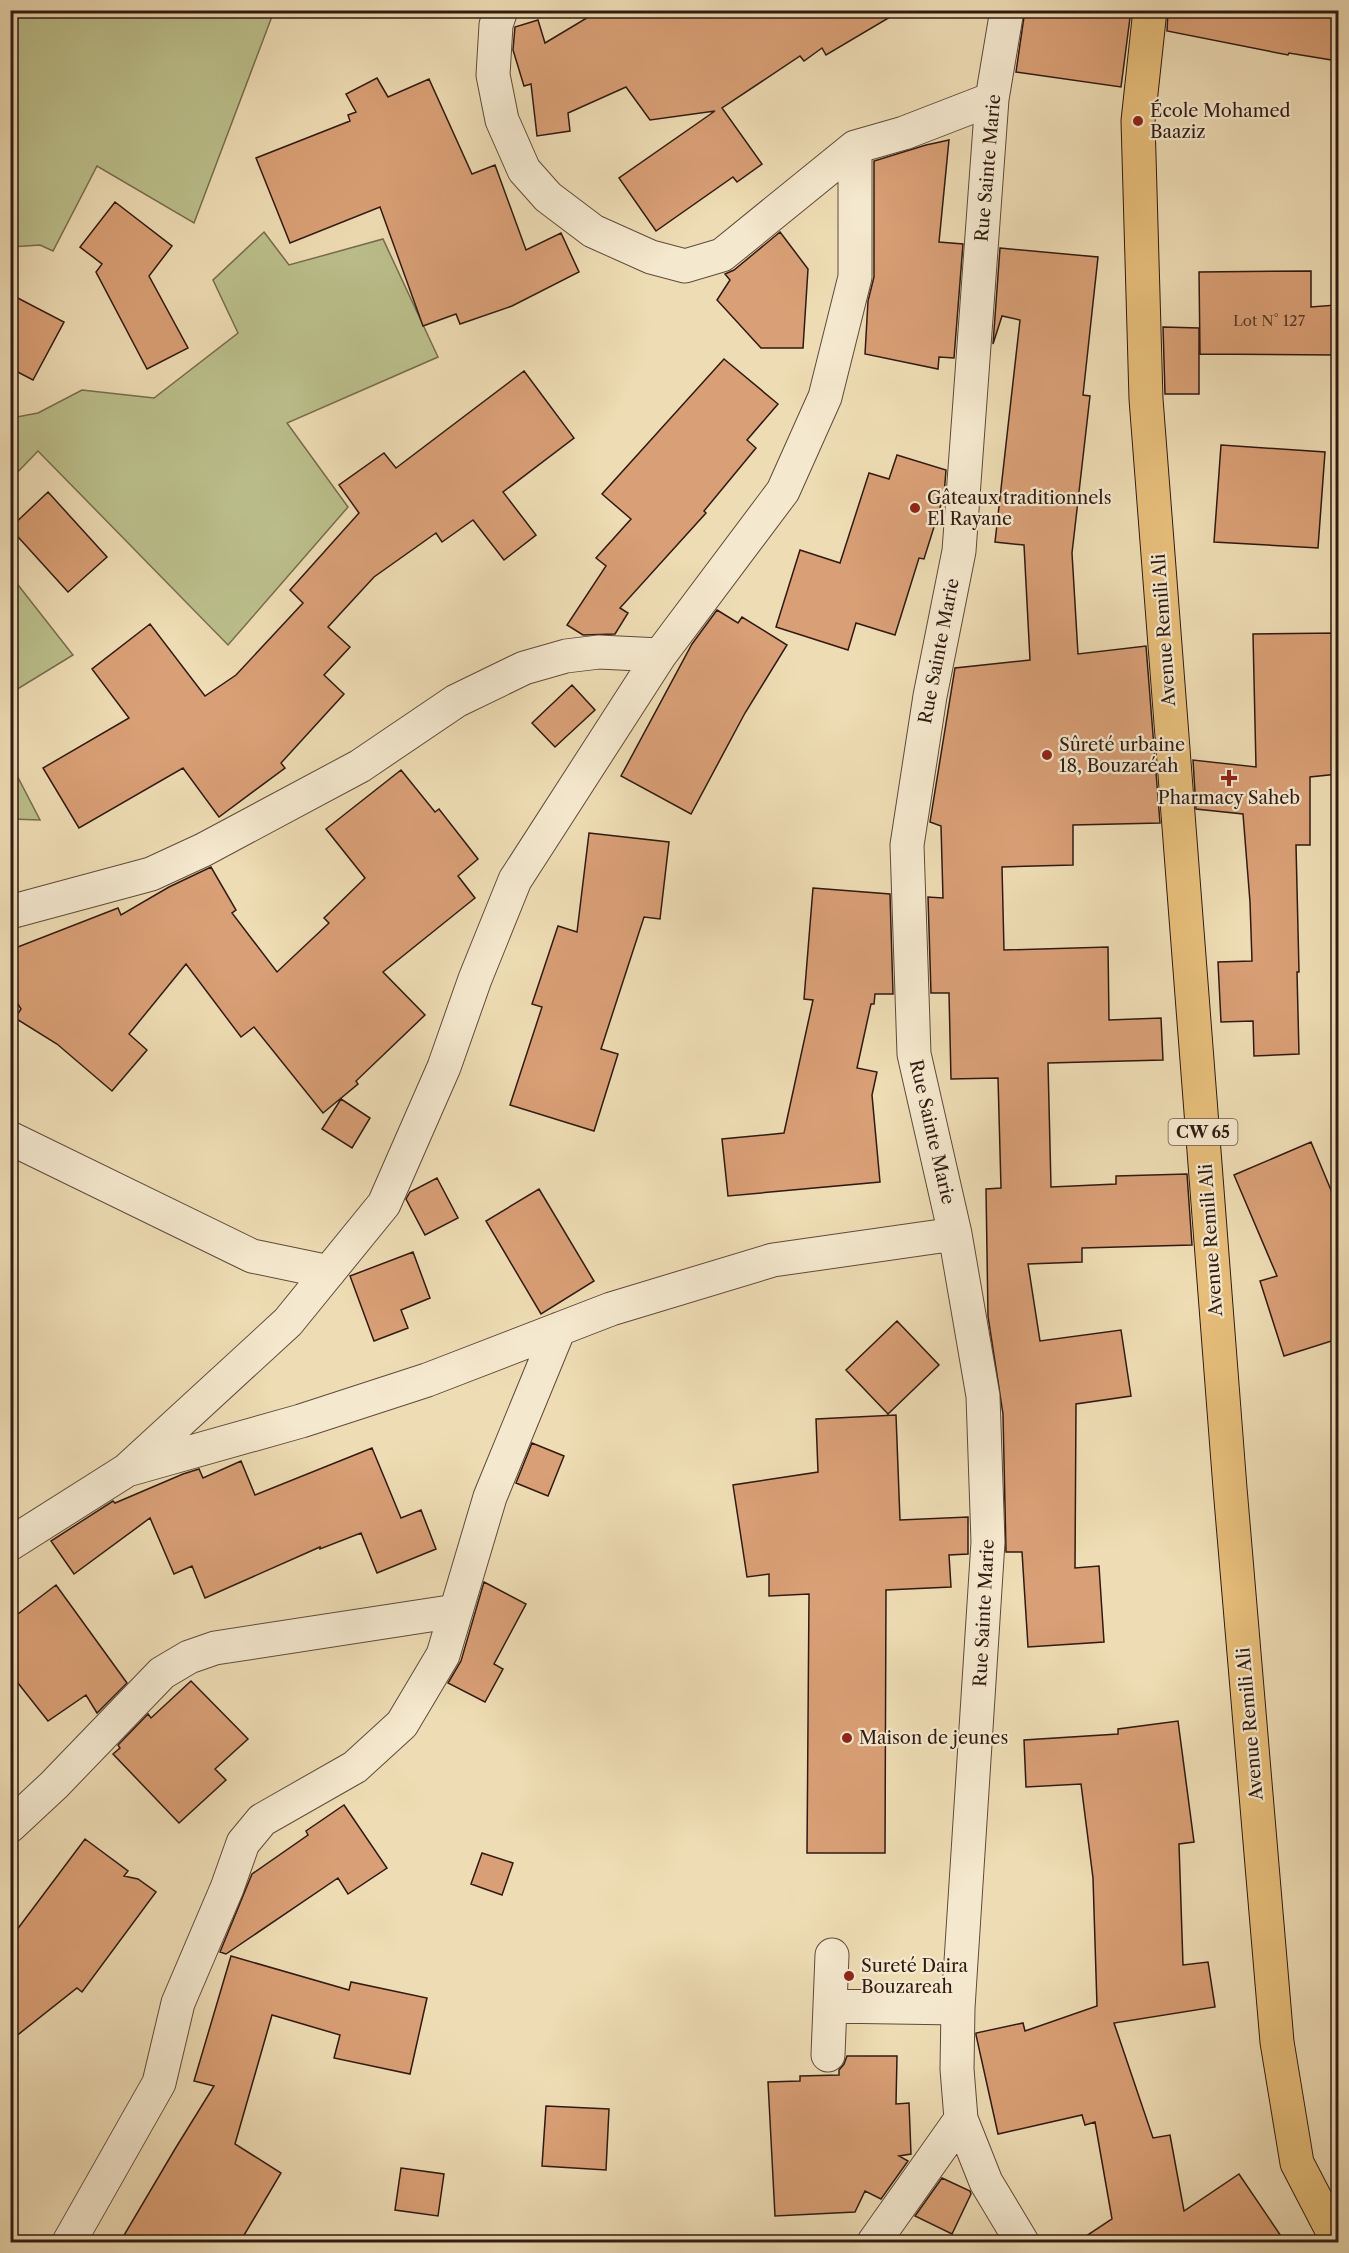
<svg xmlns="http://www.w3.org/2000/svg" width="1349" height="2253" font-family="'Libre Caslon Text',serif">
<style>
.green{fill:#bbbf8b;stroke:#766c4e;stroke-width:1.5}
.building{fill:#d99f76;stroke:#301a12;stroke-width:1.5}
.lines{fill:none;stroke-linecap:round;stroke-linejoin:round}
.minor-casing{stroke:#604a3a;stroke-width:35}
.major-casing{stroke:#301a12;stroke-width:35}
.minor{stroke:#f4e8ce;stroke-width:33}
.major{stroke:#e7be7a;stroke-width:33}
.poi-dot{fill:#8f2418;stroke:#f4e8ce;stroke-width:2}
.labels{text-anchor:middle;stroke-width:4.5;stroke-linejoin:round;paint-order:stroke}
.number-label{font-size:15px;fill:#5a3b2b}
.shield{fill:#f4e8ce;stroke:#6b584a;stroke-width:1.5}
.shield-label{font-size:16px;font-weight:bold;fill:#301a12}
.poi-label{font-size:18px;fill:#301a12;stroke:#f4e8ce;text-anchor:start}
.street-label{font-size:18px;fill:#301a12;stroke:#f4e8ce}
</style>
<rect width="100%" height="100%" fill="#eedcb4"/>
<filter id="stains"><feTurbulence type="fractalNoise" baseFrequency=".00333" numOctaves="4"/><feColorMatrix values="0 0 0 0 .2 0 0 0 0 .09 0 0 0 0 .02 0 0 0 .5 -.17"/></filter>
<radialGradient id="worn" r=".72"><stop offset=".6" stop-color="#630" stop-opacity="0"/><stop offset="1" stop-color="#630" stop-opacity=".3"/></radialGradient>
<path class="green" d="M 11,10 L 274,11 L 194,223 L 97,166 L 53,251 L 40,245 L 11,247 Z
M 264,232 L 289,265 L 383,239 L 438,357 L 287,423 L 348,507 L 228,645 L 38,451 L 11,479 L 11,418 L 38,413 L 82,390 L 154,398 L 238,333 L 213,280 Z
M 11,576 L 73,655 L 11,693 L 10,693 Z
M 11,764 L 40,820 L 11,819 Z"/>
<path class="building" d="M 600,10 L 902,10 L 826,55 L 822,48 L 804,61 L 800,56 L 722,108 L 762,164 L 737,182 L 733,177 L 656,231 L 619,178 L 715,111 L 650,120 L 626,87 L 568,113 L 570,131 L 537,136 L 531,84 L 524,86 L 513,50 L 515,27 L 538,20 L 545,43 Z
M 1025,10 L 1131,10 L 1121,87 L 1016,72 Z
M 1168,10 L 1320,10 L 1338,14 L 1338,61 L 1289,53 L 1288,55 L 1167,31 Z
M 377,78 L 388,97 L 429,79 L 472,174 L 495,165 L 526,250 L 561,233 L 579,272 L 512,306 L 460,324 L 456,314 L 423,326 L 380,207 L 290,243 L 256,158 L 350,121 L 348,115 L 356,112 L 346,94 Z
M 949,140 L 939,242 L 963,244 L 954,358 L 939,357 L 938,369 L 865,354 L 868,301 L 874,277 L 874,161 L 926,145 Z
M 115,202 L 172,246 L 149,276 L 188,348 L 147,369 L 96,272 L 102,264 L 80,247 Z
M 780,232 L 808,269 L 803,348 L 761,348 L 717,300 L 730,280 L 725,274 L 734,270 Z
M 1000,248 L 1098,257 L 1083,395 L 1090,396 L 1072,553 L 1078,654 L 1146,646 L 1160,823 L 1073,825 L 1073,865 L 1002,867 L 1004,950 L 1108,947 L 1109,1020 L 1161,1018 L 1163,1060 L 1048,1063 L 1051,1187 L 1116,1184 L 1116,1176 L 1187,1174 L 1192,1245 L 1082,1248 L 1082,1262 L 1028,1264 L 1040,1341 L 1121,1330 L 1131,1396 L 1076,1404 L 1075,1568 L 1099,1566 L 1104,1642 L 1028,1647 L 1022,1552 L 1006,1552 L 1003,1414 L 988,1316 L 986,1189 L 1001,1188 L 998,1078 L 951,1079 L 949,993 L 931,993 L 928,897 L 943,898 L 941,826 L 930,822 L 955,668 L 1030,660 L 1024,545 L 995,542 L 1020,320 L 1002,316 L 993,344 Z
M 1311,271 L 1311,307 L 1336,305 L 1335,355 L 1200,354 L 1199,272 Z
M 10,294 L 64,322 L 33,380 L 10,368 Z
M 1163,327 L 1199,328 L 1199,394 L 1165,394 Z
M 724,359 L 778,404 L 747,440 L 756,448 L 704,511 L 706,513 L 620,608 L 628,613 L 615,634 L 583,635 L 567,625 L 606,566 L 596,558 L 631,519 L 602,494 Z
M 524,371 L 574,438 L 503,492 L 536,535 L 504,560 L 473,520 L 442,542 L 436,533 L 374,577 L 328,627 L 350,647 L 324,675 L 344,694 L 281,763 L 285,768 L 219,817 L 183,768 L 79,828 L 43,768 L 129,718 L 92,669 L 150,624 L 205,696 L 236,675 L 303,603 L 290,590 L 359,513 L 339,485 L 384,453 L 396,468 Z
M 1221,445 L 1325,452 L 1318,548 L 1214,542 Z
M 897,455 L 946,470 L 944,495 L 924,559 L 919,558 L 895,635 L 856,623 L 848,650 L 776,627 L 800,550 L 840,563 L 869,473 L 889,479 Z
M 48,492 L 107,557 L 68,592 L 10,528 Z
M 717,610 L 738,623 L 742,617 L 787,645 L 745,713 L 691,814 L 621,776 L 692,644 Z
M 1338,633 L 1338,774 L 1310,777 L 1310,845 L 1296,845 L 1299,972 L 1297,972 L 1299,1054 L 1254,1056 L 1253,1021 L 1221,1022 L 1218,962 L 1252,961 L 1250,902 L 1243,814 L 1196,809 L 1193,760 L 1256,767 L 1253,634 Z
M 572,685 L 595,710 L 555,747 L 532,723 Z
M 401,770 L 435,812 L 439,809 L 478,859 L 458,876 L 475,898 L 383,972 L 425,1015 L 356,1081 L 358,1084 L 323,1113 L 254,1027 L 241,1037 L 186,964 L 129,1034 L 147,1050 L 112,1091 L 57,1044 L 15,1018 L 21,1009 L 10,991 L 10,950 L 118,908 L 121,915 L 169,887 L 211,867 L 236,910 L 232,913 L 277,972 L 329,923 L 324,918 L 365,878 L 326,829 Z
M 589,833 L 669,842 L 660,919 L 644,917 L 601,1049 L 618,1054 L 594,1131 L 510,1105 L 542,1007 L 532,1004 L 558,926 L 577,932 Z
M 813,888 L 890,894 L 893,994 L 875,994 L 874,1004 L 871,1004 L 857,1068 L 877,1072 L 872,1095 L 880,1182 L 728,1196 L 722,1139 L 784,1133 L 813,1000 L 804,999 Z
M 341,1099 L 370,1118 L 352,1148 L 322,1129 Z
M 1311,1142 L 1338,1207 L 1338,1339 L 1284,1356 L 1260,1281 L 1277,1276 L 1234,1175 Z
M 437,1178 L 458,1218 L 425,1235 L 406,1199 L 410,1192 Z
M 539,1189 L 594,1281 L 541,1314 L 486,1221 Z
M 413,1252 L 430,1298 L 401,1310 L 408,1328 L 374,1341 L 350,1276 Z
M 897,1321 L 939,1365 L 888,1414 L 846,1370 Z
M 896,1415 L 900,1520 L 968,1517 L 968,1554 L 949,1555 L 951,1587 L 886,1590 L 885,1853 L 807,1853 L 809,1594 L 769,1596 L 769,1574 L 747,1577 L 733,1485 L 818,1472 L 816,1419 Z
M 532,1443 L 564,1456 L 548,1496 L 516,1483 Z
M 372,1448 L 401,1518 L 421,1510 L 436,1549 L 377,1573 L 361,1533 L 320,1549 L 320,1547 L 205,1598 L 192,1566 L 174,1574 L 150,1518 L 74,1574 L 51,1541 L 113,1501 L 115,1503 L 183,1474 L 199,1469 L 203,1478 L 241,1461 L 255,1495 Z
M 484,1582 L 526,1604 L 494,1664 L 503,1669 L 485,1702 L 448,1683 L 461,1661 Z
M 56,1585 L 127,1683 L 97,1713 L 86,1695 L 48,1721 L 10,1673 L 10,1620 Z
M 191,1681 L 248,1739 L 215,1769 L 226,1780 L 179,1823 L 113,1754 L 120,1748 L 118,1745 L 148,1714 L 151,1718 Z
M 1178,1721 L 1194,1842 L 1179,1844 L 1183,1965 L 1208,1962 L 1215,2007 L 1114,2023 L 1153,2138 L 1170,2135 L 1184,2211 L 1239,2174 L 1285,2242 L 1077,2242 L 1112,2219 L 1095,2122 L 1085,2125 L 1082,2115 L 998,2134 L 976,2035 L 976,2033 L 1023,2023 L 1025,2031 L 1097,2006 L 1093,1878 L 1081,1784 L 1026,1787 L 1024,1740 L 1118,1734 L 1118,1729 Z
M 344,1805 L 387,1868 L 348,1894 L 338,1878 L 226,1954 L 220,1952 L 252,1874 L 308,1835 L 306,1831 Z
M 85,1839 L 128,1871 L 124,1876 L 138,1879 L 156,1892 L 82,1992 L 77,1988 L 10,2041 L 10,1939 Z
M 482,1853 L 513,1863 L 502,1895 L 471,1884 Z
M 231,1956 L 349,1990 L 351,1982 L 427,1998 L 410,2074 L 334,2058 L 340,2035 L 272,2015 L 235,2144 L 281,2173 L 240,2242 L 120,2242 L 175,2149 L 214,2086 L 194,2081 Z
M 847,2056 L 897,2056 L 896,2104 L 909,2103 L 911,2154 L 899,2156 L 908,2161 L 881,2199 L 865,2191 L 855,2212 L 775,2216 L 768,2082 L 800,2081 L 800,2076 L 839,2075 L 839,2070 L 844,2064 Z
M 546,2106 L 609,2109 L 606,2170 L 542,2166 Z
M 401,2168 L 444,2174 L 438,2216 L 395,2210 Z
M 942,2178 L 970,2191 L 971,2194 L 952,2234 L 915,2216 Z"/>
<g class="lines">
<defs>
<path id="minor" d="M 501,10 L 496,25 L 493,75 L 502,120 L 524,170 L 548,197 L 593,231 L 651,257 L 685,266 L 722,255 L 855,147
M 1007,10 L 992,99 L 959,551 L 930,696 L 907,845 L 914,1054 L 955,1234 L 983,1396 L 988,1542 L 958,2008 L 957,2069 L 961,2119 L 986,2182 L 1022,2242
M 10,912 L 151,874 L 203,850 L 360,766 L 456,701 L 524,668 L 566,656 L 599,652 L 660,655
M 10,1138 L 252,1256 L 329,1272
M 127,1470 L 288,1322 L 384,1204 L 444,1067 L 475,979 L 515,880 L 660,655 L 783,491 L 825,397 L 855,277 L 855,147 L 904,133 L 992,99
M 10,1544 L 127,1470 L 301,1421 L 427,1380 L 611,1309 L 773,1260 L 955,1234
M 10,1826 L 54,1785 L 162,1673 L 189,1657 L 215,1648 L 456,1611
M 830,2006 L 958,2008
M 828,2055 L 832,1955
M 69,2242 L 159,2083 L 178,2003 L 227,1888 L 243,1843 L 262,1820 L 355,1767 L 402,1724 L 443,1655 L 490,1497 L 559,1329
M 874,2242 L 961,2119"/>
<path id="major" d="M 1150,10 L 1138,121 L 1146,399 L 1230,1488 L 1277,2042 L 1297,2163 L 1338,2242"/>
</defs>
<use href="#minor" class="minor-casing"/>
<use href="#major" class="major-casing"/>
<use href="#minor" class="minor"/>
<use href="#major" class="major"/>
</g>
<g class="poi-dot">
<circle cx="1138" cy="121" r="6"/>
<circle cx="915" cy="508" r="6"/>
<circle cx="1047" cy="755" r="6"/>
<path d="M1226 769h6v6h6v6h-6v6h-6v-6h-6v-6h6z"/>
<circle cx="847" cy="1738" r="6"/>
<circle cx="849" cy="1976" r="6"/>
</g>
<g class="labels">
<g class="number-label">
<text x="1269" y="326">Lot N° 127</text>
</g>
<rect class="shield" x="1168.5" y="1119" width="69" height="26" rx="4.5"/>
<g class="shield-label">
<text x="1203" y="1138">CW 65</text>
</g>
<g class="poi-label">
<text x="1150" y="117">École Mohamed<tspan x="1150" dy="21">Baaziz</tspan></text>
<text x="927" y="504">Gâteaux traditionnels<tspan x="927" dy="21">El Rayane</tspan></text>
<text x="1059" y="751">Sûreté urbaine<tspan x="1059" dy="21">18, Bouzaréah</tspan></text>
<text x="1229" y="804" text-anchor="middle">Pharmacy Saheb</text>
<text x="859" y="1744">Maison de jeunes</text>
<text x="861" y="1972">Sureté Daira<tspan x="861" dy="21">Bouzareah</tspan></text>
</g>
<g class="street-label">
<text transform="translate(988 168) rotate(-85)" y="6">Rue Sainte Marie</text>
<text transform="translate(1164 630) rotate(-94)" y="6">Avenue Remili Ali</text>
<text transform="translate(939 651) rotate(-79)" y="6">Rue Sainte Marie</text>
<text transform="translate(932 1132) rotate(77)" y="6">Rue Sainte Marie</text>
<text transform="translate(1211 1240) rotate(-94)" y="6">Avenue Remili Ali</text>
<text transform="translate(984 1613) rotate(-87)" y="6">Rue Sainte Marie</text>
<text transform="translate(1250 1724) rotate(-95)" y="6">Avenue Remili Ali</text>
</g>
</g>
<rect width="1349" height="2253" fill="none" stroke="#eedcb4" stroke-width="36"/>
<rect x="12" y="12" width="1325" height="2229" fill="none" stroke="#301a12" stroke-width="3"/>
<rect x="18" y="18" width="1313" height="2217" fill="none" stroke="#301a12" stroke-width="1.5"/>
<rect width="100%" height="100%" filter="url(#stains)"/>
<rect width="100%" height="100%" fill="url(#worn)"/>
</svg>
